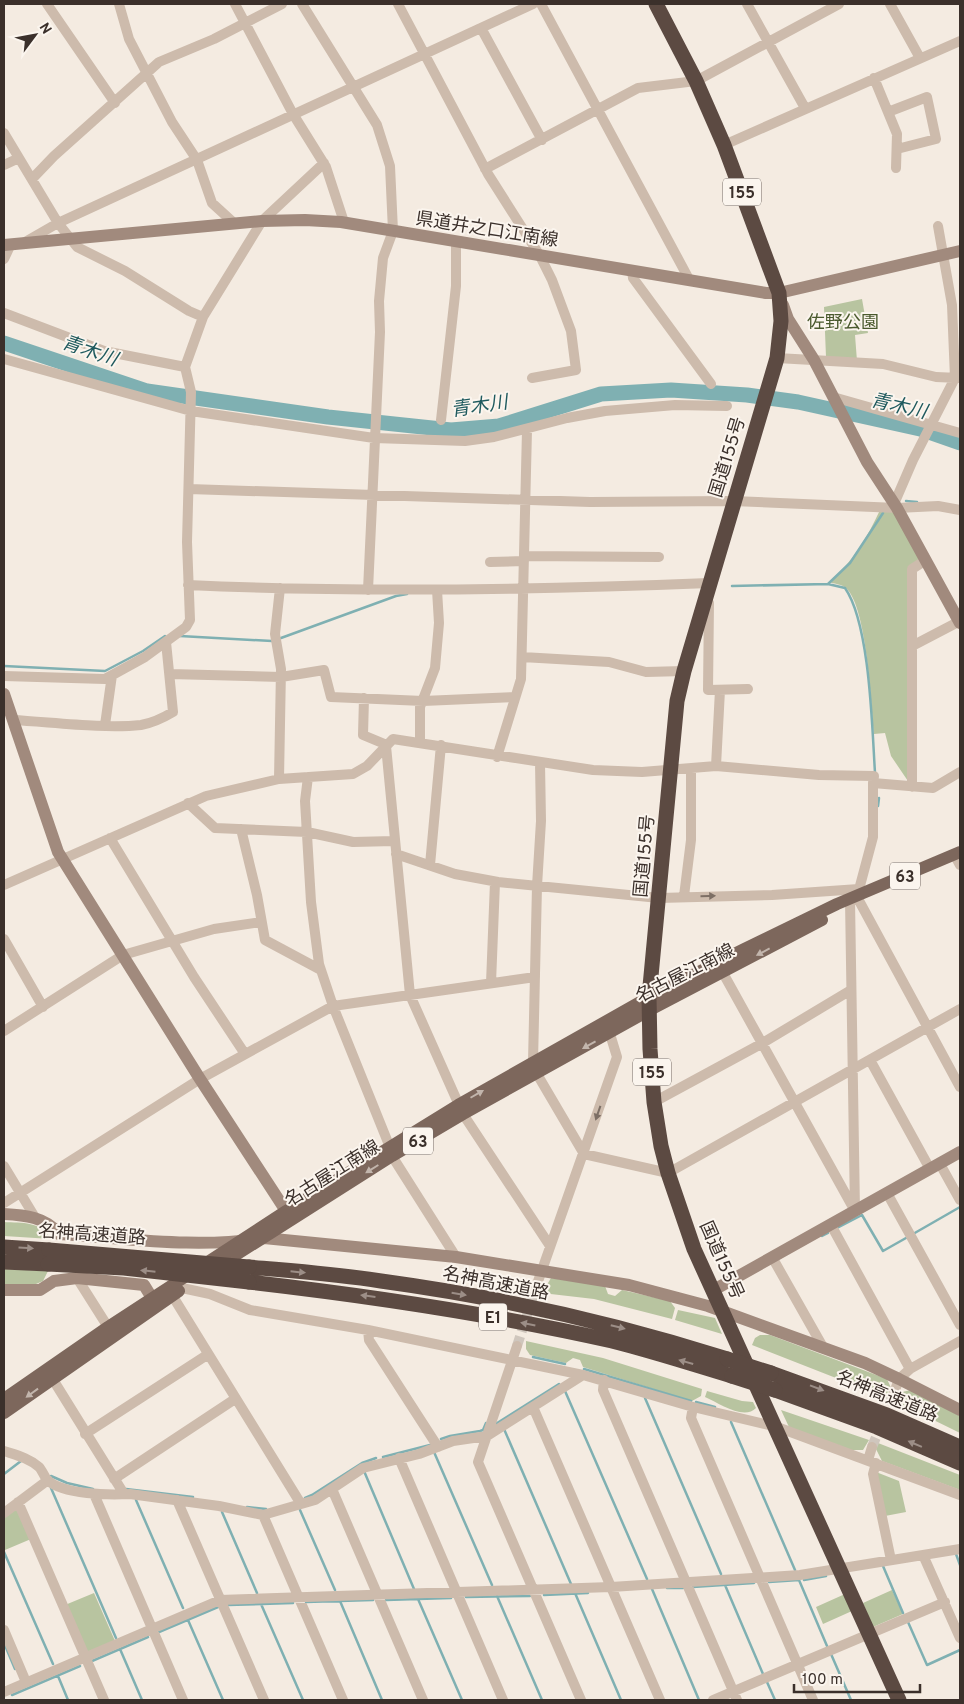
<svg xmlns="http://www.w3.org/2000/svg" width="964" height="1704" font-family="Overpass,'Noto Sans JP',sans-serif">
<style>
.green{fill:#b8c4a0}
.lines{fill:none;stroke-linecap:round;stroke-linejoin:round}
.stream{stroke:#7fb0b2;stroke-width:2.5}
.river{stroke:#7fb0b2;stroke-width:15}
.street-tunnel{stroke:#cfc6bd;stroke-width:10;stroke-dasharray:10 5;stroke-linecap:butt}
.street{stroke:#cdbbac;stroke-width:10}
.secondary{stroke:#a18a7d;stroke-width:12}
.primary{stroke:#7d675c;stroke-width:12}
.highway{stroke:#5c4a42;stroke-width:15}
.highway-bridge{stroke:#5c4a42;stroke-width:15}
.oneway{fill:#7d6f65}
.oneway2{fill:#c2b5ac}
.oneway3{fill:#9c8e87}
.labels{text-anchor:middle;stroke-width:4;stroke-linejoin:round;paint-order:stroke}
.shield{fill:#fbf5ee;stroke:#756b66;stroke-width:1}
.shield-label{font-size:16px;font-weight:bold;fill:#3b302b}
.street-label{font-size:18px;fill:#3b302b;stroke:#fbf5ee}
.park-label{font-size:18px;fill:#4a5a2e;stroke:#fbf5ee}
.water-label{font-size:19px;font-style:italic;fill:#1f5a5e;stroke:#fbf5ee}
</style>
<rect width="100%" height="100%" fill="#f4ebe1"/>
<path class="green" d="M 862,299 L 868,333 L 855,335 L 857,361 L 826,357 L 824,307 Z
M 894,504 L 926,560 L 912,569 L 912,787 L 891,756 L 885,733 L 874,734 C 871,703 867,610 847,589 C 842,584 835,584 829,582 C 853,562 867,538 880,510 Z
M 4,1222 C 22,1223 41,1221 51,1239 L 4,1236 Z
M 4,1269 L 48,1271 L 43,1281 L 36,1284 L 4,1284 Z
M 551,1278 L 605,1286 L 608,1294 L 615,1296 L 622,1290 L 670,1301 L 675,1308 L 672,1319 L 594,1299 L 542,1293 Z
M 678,1310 L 715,1318 L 722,1334 L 675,1320 Z
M 760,1335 L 770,1335 L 887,1379 L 891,1388 L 887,1398 L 752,1345 L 755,1338 Z
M 526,1341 L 603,1358 L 702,1389 L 701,1396 L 692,1401 L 583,1367 L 580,1360 L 573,1358 L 566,1363 L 530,1355 L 526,1349 Z
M 911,1390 L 960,1416 L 960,1433 L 897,1402 L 902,1392 Z
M 707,1391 L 742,1401 L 753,1402 L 756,1408 C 744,1421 719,1403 705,1397 Z
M 781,1410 L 869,1440 L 863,1450 L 851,1450 L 789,1427 Z
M 878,1443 L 960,1475 L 960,1490 L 882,1461 L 876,1449 Z
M 876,1472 L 899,1481 L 906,1512 L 885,1516 Z
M 14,1509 L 18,1510 L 31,1539 L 5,1550 L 4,1516 Z
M 892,1590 L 903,1614 L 873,1627 L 863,1603 Z
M 94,1593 L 115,1641 L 89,1652 L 85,1650 L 65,1605 Z
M 845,1594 L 852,1611 L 823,1624 L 816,1607 Z"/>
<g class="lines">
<path class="stream" d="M 906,501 L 917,502
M 828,584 L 845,588 C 870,624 872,727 875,773
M 732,586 L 828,584 L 850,563 L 883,513
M 180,636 L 272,641
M 281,638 L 396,596 L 407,594
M 4,666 L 105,671 L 143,651 L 165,636
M 878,806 L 879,798
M 837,1228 L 862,1215 L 883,1251 L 906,1238
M 913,1234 L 960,1207
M 822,1236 L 828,1233
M 533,1357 L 565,1364
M 584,1369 L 691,1401
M 565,1391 L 647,1579
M 645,1398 L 721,1574
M 696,1402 L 715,1407
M 731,1422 L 795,1570
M 494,1425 L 559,1384
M 504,1429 L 571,1584
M 441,1439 L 450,1436 L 480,1431 L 483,1430 L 486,1423
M 434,1452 L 492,1585
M 383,1457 L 430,1445
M 364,1471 L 414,1589
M 4,1474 L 21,1461
M 51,1476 L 67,1483 L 93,1489
M 51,1488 L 116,1638
M 126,1489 L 193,1497
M 305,1498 L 312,1495 L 362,1463 L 376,1458
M 136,1500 L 183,1608
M 247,1507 L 266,1509
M 300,1510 L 335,1590
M 222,1512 L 257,1593
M 4,1552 L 53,1664
M 956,1554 L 960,1565
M 883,1566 L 903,1613
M 804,1580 L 826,1576
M 769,1582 L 799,1580 L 827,1646
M 725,1585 L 763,1674
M 693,1587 L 754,1583
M 667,1588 L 683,1588
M 652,1589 L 699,1700
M 575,1593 L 621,1700
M 544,1595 L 588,1593
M 497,1596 L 542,1700
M 466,1597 L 530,1596
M 418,1599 L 462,1700
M 386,1600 L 451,1598
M 340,1601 L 382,1700
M 306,1602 L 373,1600
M 261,1604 L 303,1700
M 228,1605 L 293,1603
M 188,1620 L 223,1700
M 908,1622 L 927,1665 L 960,1650
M 159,1632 L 218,1607
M 4,1643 L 15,1669
M 120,1649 L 142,1700
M 831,1654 L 851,1700
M 92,1661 L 148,1637
M 58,1676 L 68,1700
M 767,1682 L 775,1700
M 12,1695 L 80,1666"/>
<path class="river" d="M 4,343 L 147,391 L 328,417 L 451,430 L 499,426 L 601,394 L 671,390 L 747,395 L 798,402 L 920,429 L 960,443"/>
<path class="street-tunnel" d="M 517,1346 L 536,1287
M 872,1447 L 894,1393"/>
<path class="street" d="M 47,4 L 115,103
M 119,4 L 129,39 L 172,122 L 197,160 L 212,203 L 235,224
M 235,4 L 293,114 L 326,167 L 343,219 L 341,222
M 302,4 L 377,125 L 390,166 L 393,231 L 383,258 L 379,301 L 380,332 L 368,590
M 398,4 L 488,174 L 540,256 L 552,280 L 571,331 L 576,370 L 532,378
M 541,4 L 690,281
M 747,4 L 805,108
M 890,4 L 920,58
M 481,28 L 542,140
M 874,78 L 897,134 L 896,168
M 888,112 L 927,97 L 936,139 L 897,149
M 4,133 L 58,223 L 77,247 L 125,271 L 189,311 L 203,317
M 724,145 L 960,41
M 4,165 L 19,158
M 485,169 L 638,88 L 696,81 L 839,4
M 32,179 L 54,156 L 159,62 L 214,39 L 282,4
M 25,242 L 58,223 L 533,4
M 4,259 L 11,244
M 632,271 L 633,278 L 711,384
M 4,313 L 104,351 L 185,367
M 777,358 L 883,364 L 936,377 L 959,378
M 4,359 L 191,411 L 374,438 L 465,441 L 494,437 L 567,418 L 605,411 L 675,405 L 727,406
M 833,397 L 960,433
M 441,420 L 456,286 L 456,242
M 189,489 L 590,502 L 733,501 L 897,508 L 938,506 L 960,510
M 894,504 L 913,460 L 955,378 L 952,305 L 938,226
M 524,556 L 659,557
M 490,562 L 524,561
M 188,585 C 362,593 535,590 709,583 L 709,589
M 709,603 L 708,690 L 748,689
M 914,645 L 960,621
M 522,657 L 609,662 L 646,672 L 684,671
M 170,674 L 281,677 L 324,670 L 331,697 L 423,701 L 515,697
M 4,676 L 105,679 L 145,657 L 186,627 L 190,620 L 187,542 L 191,392 L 185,367 L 203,317 L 262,221 L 324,163
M 364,698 L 363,735 L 387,745
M 13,720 C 51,722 104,729 141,725 C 152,723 163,718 173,712 L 166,642
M 105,725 L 112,675
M 420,743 L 420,707 L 435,668 L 439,623 L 437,590
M 386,746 L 410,995 L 463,1114 L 550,1246
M 497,757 L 521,679 L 527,430
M 716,766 L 720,690
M 308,777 L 305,801 L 311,902 L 319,964 L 333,1006 L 389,1145
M 279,779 L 281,669 L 275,634 L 280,588
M 873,783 L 873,837 L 857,897 L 960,1087
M 912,787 L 912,569 L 926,560
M 188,803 L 215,828 L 307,832 L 353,842 L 394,841
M 241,829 L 257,895 L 265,940 L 321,970
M 110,838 L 194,977 L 245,1054
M 396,854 L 455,874 L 498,882 L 659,898 L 772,895 L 859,889
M 954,854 L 960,865
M 430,865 L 441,745
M 4,885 L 206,796 L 279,779 L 353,774 L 367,766 L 393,739 L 593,770 L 642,772 L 716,766 L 819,775 L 874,776 L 873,783 L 933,788 L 960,772
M 684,896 L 691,840 L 691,769
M 850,900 L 855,1211
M 4,939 L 43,1007
M 723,973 L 855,1211
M 491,983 L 495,882
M 4,1031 L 123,955 L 214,929 L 261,922
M 870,1060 L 930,1169
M 533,1062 L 537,886 L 541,821 L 540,763
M 537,1074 L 584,1154 L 668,1173 L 960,1009
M 654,1102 L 761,1044 L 851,990
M 392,1156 L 456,1257
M 940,1164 L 960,1200
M 4,1166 L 36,1219
M 887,1193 L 960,1325
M 4,1203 L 200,1079 L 333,1006 L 535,977
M 831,1225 L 910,1369
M 772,1257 L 823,1347
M 77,1278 L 108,1327
M 536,1287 L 617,1057 L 610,1034
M 182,1288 L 210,1294 L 250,1310 L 368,1330 L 583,1375 L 693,1407 L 777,1427 L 960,1495
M 172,1295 L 301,1504
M 368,1330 L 369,1340 L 438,1447
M 517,1346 L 478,1462 L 581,1700
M 52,1378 L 124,1494
M 604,1380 L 603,1390 L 737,1700
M 894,1393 L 899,1379 L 910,1369 L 960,1341
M 533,1407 L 660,1700
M 693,1407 L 691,1418 L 813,1700
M 85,1434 L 207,1355
M 4,1451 C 16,1455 29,1458 39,1467 C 42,1470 44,1476 47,1480 C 64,1495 109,1495 130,1494 L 219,1506 L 263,1515 L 315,1500 L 363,1468 L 419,1454 L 453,1441 L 487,1436 L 583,1375
M 399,1458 L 503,1700
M 868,1460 L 872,1447
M 876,1463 L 873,1474 L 891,1560
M 114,1479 L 235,1399
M 332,1489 L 423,1700
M 94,1494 L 183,1700
M 177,1500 L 264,1700
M 18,1502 L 104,1700
M 4,1513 L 48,1480
M 263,1515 L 343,1700
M 923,1555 L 960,1638
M 4,1630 L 26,1682
M 4,1692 L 220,1600 L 611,1587 L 800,1575 L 960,1549
M 713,1700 L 945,1602"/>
<path class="secondary" d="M 4,245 L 262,221 L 305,220 L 341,222 L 766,293 L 779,293 L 960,251
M 783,305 L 788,319 L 814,360 L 867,462 L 897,508 L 960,623
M 4,694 L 58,852 L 200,1079 L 286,1211
M 4,1214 C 24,1215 46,1217 59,1234 C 127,1238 196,1249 264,1238 L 456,1257 L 629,1285 L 708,1306 L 865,1363 L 899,1379 L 960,1410
M 4,1290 L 40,1290 L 54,1281 L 77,1278 L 144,1285 L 152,1298
M 712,1291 L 960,1152"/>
<path class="primary" d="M 217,1267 L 392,1156 L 463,1114 L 650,1010 L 822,920
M 4,1399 L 108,1327 L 286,1211 L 458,1105 L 649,997 L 742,950 L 837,904 L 960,852
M 4,1413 L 179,1291"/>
<path class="highway" d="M 656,4 L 696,81 L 724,145 L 779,293 L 781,321 L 777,358 L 684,671 L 677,701 L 649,997 L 650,1049 L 654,1102 L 661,1146 L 668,1173 L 694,1249 L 899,1700
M 4,1247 L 49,1250
M 4,1262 L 48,1264
M 249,1267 C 293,1271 337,1274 381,1281 C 498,1297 615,1323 727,1359
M 249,1282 C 371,1296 492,1314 612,1341 C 652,1351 692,1364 732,1376
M 771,1373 L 887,1415 L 960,1447
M 775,1390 L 877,1427 L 960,1463"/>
<path class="highway-bridge" d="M 49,1250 L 249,1267
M 48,1264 L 124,1268 L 249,1282
M 727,1359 L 771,1373
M 732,1376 L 775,1390"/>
</g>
<defs><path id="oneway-solid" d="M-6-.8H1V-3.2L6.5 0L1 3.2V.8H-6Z" transform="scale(1.25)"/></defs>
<g class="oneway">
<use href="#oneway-solid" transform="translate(708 896) rotate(-1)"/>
<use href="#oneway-solid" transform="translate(598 1113) rotate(109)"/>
</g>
<g class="oneway2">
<use href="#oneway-solid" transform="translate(763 952) rotate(152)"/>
<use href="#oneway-solid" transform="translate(589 1045) rotate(151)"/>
<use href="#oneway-solid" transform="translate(477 1094) rotate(-30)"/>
<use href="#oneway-solid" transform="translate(372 1169) rotate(148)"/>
<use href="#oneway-solid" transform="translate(32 1393) rotate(144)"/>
</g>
<g class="oneway3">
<use href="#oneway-solid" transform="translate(26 1248) rotate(4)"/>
<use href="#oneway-solid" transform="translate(148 1271) rotate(-174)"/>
<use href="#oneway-solid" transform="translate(298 1272) rotate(6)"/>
<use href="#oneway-solid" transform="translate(459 1294) rotate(9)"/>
<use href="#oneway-solid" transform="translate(368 1296) rotate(-173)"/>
<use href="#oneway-solid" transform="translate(528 1324) rotate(-169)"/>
<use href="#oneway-solid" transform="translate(618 1327) rotate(14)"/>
<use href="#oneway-solid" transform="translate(686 1362) rotate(-164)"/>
<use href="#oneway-solid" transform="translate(817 1388) rotate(21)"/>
<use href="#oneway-solid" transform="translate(915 1444) rotate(-157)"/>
</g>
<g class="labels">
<g class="shield">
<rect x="723" y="178.5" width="38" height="27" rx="4"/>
<rect x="890" y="862.5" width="30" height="27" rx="4"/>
<rect x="633" y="1058.5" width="38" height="27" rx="4"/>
<rect x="403" y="1127.5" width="30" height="27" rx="4"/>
<rect x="479" y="1303.5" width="28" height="27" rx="4"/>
</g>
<g class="shield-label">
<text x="742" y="198">155</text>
<text x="905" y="882">63</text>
<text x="652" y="1078">155</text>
<text x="418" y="1147">63</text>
<text x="493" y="1323">E1</text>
</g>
<g class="street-label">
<text transform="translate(487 229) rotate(9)" y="6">県道井之口江南線</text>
<text transform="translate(727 457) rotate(-73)" y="6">国道155号</text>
<text transform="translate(644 856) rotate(-85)" y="6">国道155号</text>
<text transform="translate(685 973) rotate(-27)" y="6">名古屋江南線</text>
<text transform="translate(332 1173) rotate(-32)" y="6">名古屋江南線</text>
<text transform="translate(92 1234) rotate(4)" y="6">名神高速道路</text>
<text transform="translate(722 1260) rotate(66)" y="6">国道155号</text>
<text transform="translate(496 1283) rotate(11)" y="6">名神高速道路</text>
<text transform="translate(887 1396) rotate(22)" y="6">名神高速道路</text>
</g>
<g class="park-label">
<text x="843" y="328">佐野公園</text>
</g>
<g class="water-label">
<text transform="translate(90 350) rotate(19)" y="7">青木川</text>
<text transform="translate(479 405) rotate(-8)" y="7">青木川</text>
<text transform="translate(899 405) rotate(13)" y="7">青木川</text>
</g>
</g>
<rect width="964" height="1704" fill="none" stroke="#3b302b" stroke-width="10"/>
<g transform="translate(35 35) rotate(58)" stroke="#fbf5ee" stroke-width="4" paint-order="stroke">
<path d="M0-4L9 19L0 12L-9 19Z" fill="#3b302b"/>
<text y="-8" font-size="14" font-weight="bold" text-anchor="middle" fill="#3b302b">N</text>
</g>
<path d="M794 1684v8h126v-8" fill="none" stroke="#3b302b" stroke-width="2.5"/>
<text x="802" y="1684" font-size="15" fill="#3b302b" stroke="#fbf5ee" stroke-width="4" paint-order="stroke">100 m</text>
</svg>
